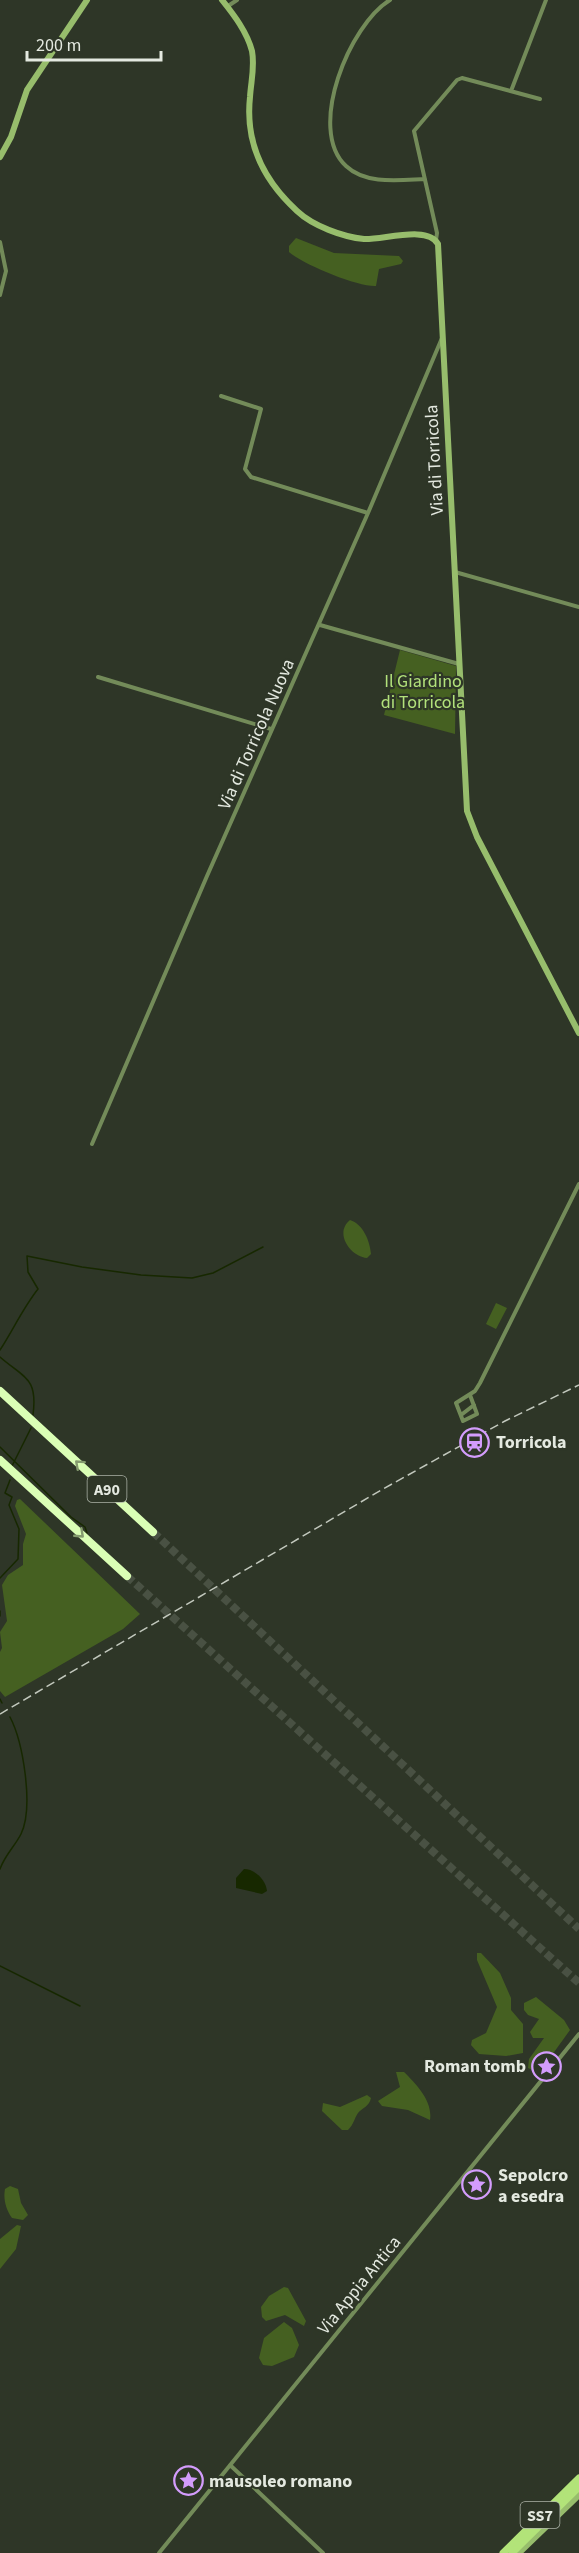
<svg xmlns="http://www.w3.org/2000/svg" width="579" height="2553" font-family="'Source Sans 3',sans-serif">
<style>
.green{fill:#456021}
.water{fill:#172800}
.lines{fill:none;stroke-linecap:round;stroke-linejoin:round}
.stream{stroke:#172800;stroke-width:1.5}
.highway-tunnel{stroke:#495143;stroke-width:8;stroke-dasharray:8 4;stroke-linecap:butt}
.street{stroke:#738b59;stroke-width:4}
.secondary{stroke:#97bd6c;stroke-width:6}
.primary{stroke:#b2e379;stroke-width:7}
.highway{stroke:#dafeb5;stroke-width:8}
.rail{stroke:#c2c8bd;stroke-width:1.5;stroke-dasharray:9 4.5;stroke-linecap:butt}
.oneway{stroke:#849a6e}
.labels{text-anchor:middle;stroke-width:4.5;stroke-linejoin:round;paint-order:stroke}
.shield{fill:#2e3627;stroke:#adb3a8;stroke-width:1.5}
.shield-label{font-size:16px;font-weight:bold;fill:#e4e9e0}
.street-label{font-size:18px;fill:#e4e9e0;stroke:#2e3627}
.park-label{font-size:18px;fill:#b2e17b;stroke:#2e3627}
.poi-label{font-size:18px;font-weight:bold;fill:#e4e9e0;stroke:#2e3627;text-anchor:start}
</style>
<rect width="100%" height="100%" fill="#2e3627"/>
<path class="green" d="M 296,238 L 334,253 L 399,256 L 403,261 L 401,264 L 379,269 L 376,286 C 358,287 304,265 289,252 L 289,246 Z
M 400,650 L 456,666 L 455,734 L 384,715 Z
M 350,1220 C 363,1224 370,1241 371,1254 L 367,1258 C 350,1256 334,1233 350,1220 Z
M 496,1303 L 507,1308 L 496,1329 L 486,1324 Z
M 20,1499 L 140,1614 L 123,1629 L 5,1697 L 0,1691 L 0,1652 L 2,1648 L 0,1632 L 7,1621 L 2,1585 L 8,1575 L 23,1565 L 23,1544 L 26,1534 L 15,1506 L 17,1500 Z
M 477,1953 L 481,1953 L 500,1973 L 511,1998 L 511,2010 L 523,2024 L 523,2053 L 506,2056 L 479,2054 L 471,2045 L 472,2040 L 486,2033 L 497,2007 L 477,1960 Z
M 536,1997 L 564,2020 L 570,2030 L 539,2073 L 528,2068 L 529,2059 L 544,2038 L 533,2038 L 530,2032 L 539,2019 L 528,2015 L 524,2010 L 524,2003 Z
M 396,2072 L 404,2072 C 416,2084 433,2101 430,2120 L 408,2110 L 382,2106 L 378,2101 L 400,2087 Z
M 367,2095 L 371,2098 C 369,2107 363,2107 358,2113 C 354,2119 354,2124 348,2130 L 342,2130 L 322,2111 L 323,2103 L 340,2107 Z
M 10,2186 L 18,2189 L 21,2203 L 28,2215 L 23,2220 L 12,2218 C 6,2210 3,2199 5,2189 Z
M 17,2225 L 21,2226 L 16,2249 L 0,2269 L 0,2239 Z
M 284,2287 L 288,2288 L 306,2321 L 304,2326 L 285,2315 L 266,2321 L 262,2317 L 261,2307 L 269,2296 Z
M 284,2322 L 292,2328 L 299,2345 L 294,2357 L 272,2366 L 263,2365 L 259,2358 L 264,2338 Z"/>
<path class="water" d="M 244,1869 C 255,1869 266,1880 267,1891 L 262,1894 L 236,1888 L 236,1878 Z"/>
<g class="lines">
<path class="stream" d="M 0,1350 C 13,1330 23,1308 38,1289 L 28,1272 L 27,1256 L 82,1267 L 141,1275 L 192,1278 L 213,1273 L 263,1247
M 0,1357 C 24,1378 38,1377 33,1415
M 0,1447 L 71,1517 L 85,1527 L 87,1533
M 12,1466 L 31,1428
M 0,1578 L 18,1559 L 19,1529 L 9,1505 L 12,1497 L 5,1493 L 10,1480
M 0,1611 L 0,1616
M 0,1699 L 2,1703
M 0,1869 C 5,1855 15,1846 21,1834 C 34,1807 23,1742 10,1717
M 0,1966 L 80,2006"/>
<path class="highway-tunnel" d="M 153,1532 L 579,1929
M 127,1576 L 579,1983"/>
<path class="street" d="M 390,0 C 350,24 306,129 346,166 C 366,185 400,180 425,179
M 228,6 L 237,0
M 511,91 L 546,0
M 436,240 L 437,233 L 414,131 L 457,80 L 462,78 L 540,99
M 0,242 L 6,271 L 0,295
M 221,396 L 261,409 L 245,469 L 251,477 L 368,513
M 455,572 L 579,607
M 320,625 L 459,664
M 98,677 L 271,729
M 92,1144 L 207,876 L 368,513 L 442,338
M 470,1395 L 477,1414 L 463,1421 L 456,1403 L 475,1391 L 480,1383 L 579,1184
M 461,1415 L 474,1405
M 230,2465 L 323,2553
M 159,2553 L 579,2034"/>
<path class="secondary" d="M 222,0 C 234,15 247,32 252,51 C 255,67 251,81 250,97 C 245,143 263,180 297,211 C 313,226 343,237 364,239 C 383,240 428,225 438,244 L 467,811 L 477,837 L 579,1033
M 0,157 L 11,137 L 27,90 L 87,0
M 519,2553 L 579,2495"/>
<path class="primary" d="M 503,2553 L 579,2478
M 512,2553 L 579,2487"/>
<path class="highway" d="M 0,1391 L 153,1532
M 0,1460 L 127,1576"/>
<path class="rail" d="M 0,1714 L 383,1489 L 505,1421 L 579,1385"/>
</g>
<defs><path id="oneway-chevron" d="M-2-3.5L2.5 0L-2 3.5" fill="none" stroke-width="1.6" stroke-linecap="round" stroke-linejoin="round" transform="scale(1.5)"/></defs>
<g class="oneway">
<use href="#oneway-chevron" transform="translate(79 1464) rotate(-138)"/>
<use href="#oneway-chevron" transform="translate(80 1534) rotate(43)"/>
</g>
<defs>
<symbol id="station-ring" viewBox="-11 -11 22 22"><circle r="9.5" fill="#2e3627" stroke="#d39cfc" stroke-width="1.5"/><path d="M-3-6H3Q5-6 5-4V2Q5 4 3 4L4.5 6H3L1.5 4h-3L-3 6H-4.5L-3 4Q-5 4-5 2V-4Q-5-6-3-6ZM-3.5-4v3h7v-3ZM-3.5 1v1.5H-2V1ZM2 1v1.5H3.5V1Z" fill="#d39cfc"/></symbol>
<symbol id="sight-ring" viewBox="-11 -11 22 22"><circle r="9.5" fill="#2e3627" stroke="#d39cfc" stroke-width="1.5"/><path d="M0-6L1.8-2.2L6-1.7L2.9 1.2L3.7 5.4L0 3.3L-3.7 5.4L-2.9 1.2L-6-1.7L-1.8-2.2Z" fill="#d39cfc"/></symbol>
</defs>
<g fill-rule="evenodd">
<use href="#station-ring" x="458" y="1426" width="33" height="33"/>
<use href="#sight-ring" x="530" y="2050" width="33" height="33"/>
<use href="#sight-ring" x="460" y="2168" width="33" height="33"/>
<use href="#sight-ring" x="172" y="2464" width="33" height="33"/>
</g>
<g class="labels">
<g class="shield">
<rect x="87.5" y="1476" width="39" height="26" rx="4.5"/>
<rect x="520.5" y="2502" width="39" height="26" rx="4.5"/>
</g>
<g class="shield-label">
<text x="107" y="1495">A90</text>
<text x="540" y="2521">SS7</text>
</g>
<g class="street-label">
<text transform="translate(434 460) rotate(-93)" y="6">Via di Torricola</text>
<text transform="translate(256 734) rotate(-66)" y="6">Via di Torricola Nuova</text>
<text transform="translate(359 2285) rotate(-51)" y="6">Via Appia Antica</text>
</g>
<g class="park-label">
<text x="423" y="687">Il Giardino<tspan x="423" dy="21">di Torricola</tspan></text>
</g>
<g class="poi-label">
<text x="496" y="1448">Torricola</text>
<text x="526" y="2072" text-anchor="end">Roman tomb</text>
<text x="498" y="2181">Sepolcro<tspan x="498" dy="21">a esedra</tspan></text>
<text x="209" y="2487">mausoleo romano</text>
</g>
</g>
<path d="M27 51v9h134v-9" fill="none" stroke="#e4e9e0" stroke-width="3"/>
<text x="36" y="51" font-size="18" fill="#e4e9e0" stroke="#2e3627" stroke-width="4.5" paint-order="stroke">200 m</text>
</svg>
